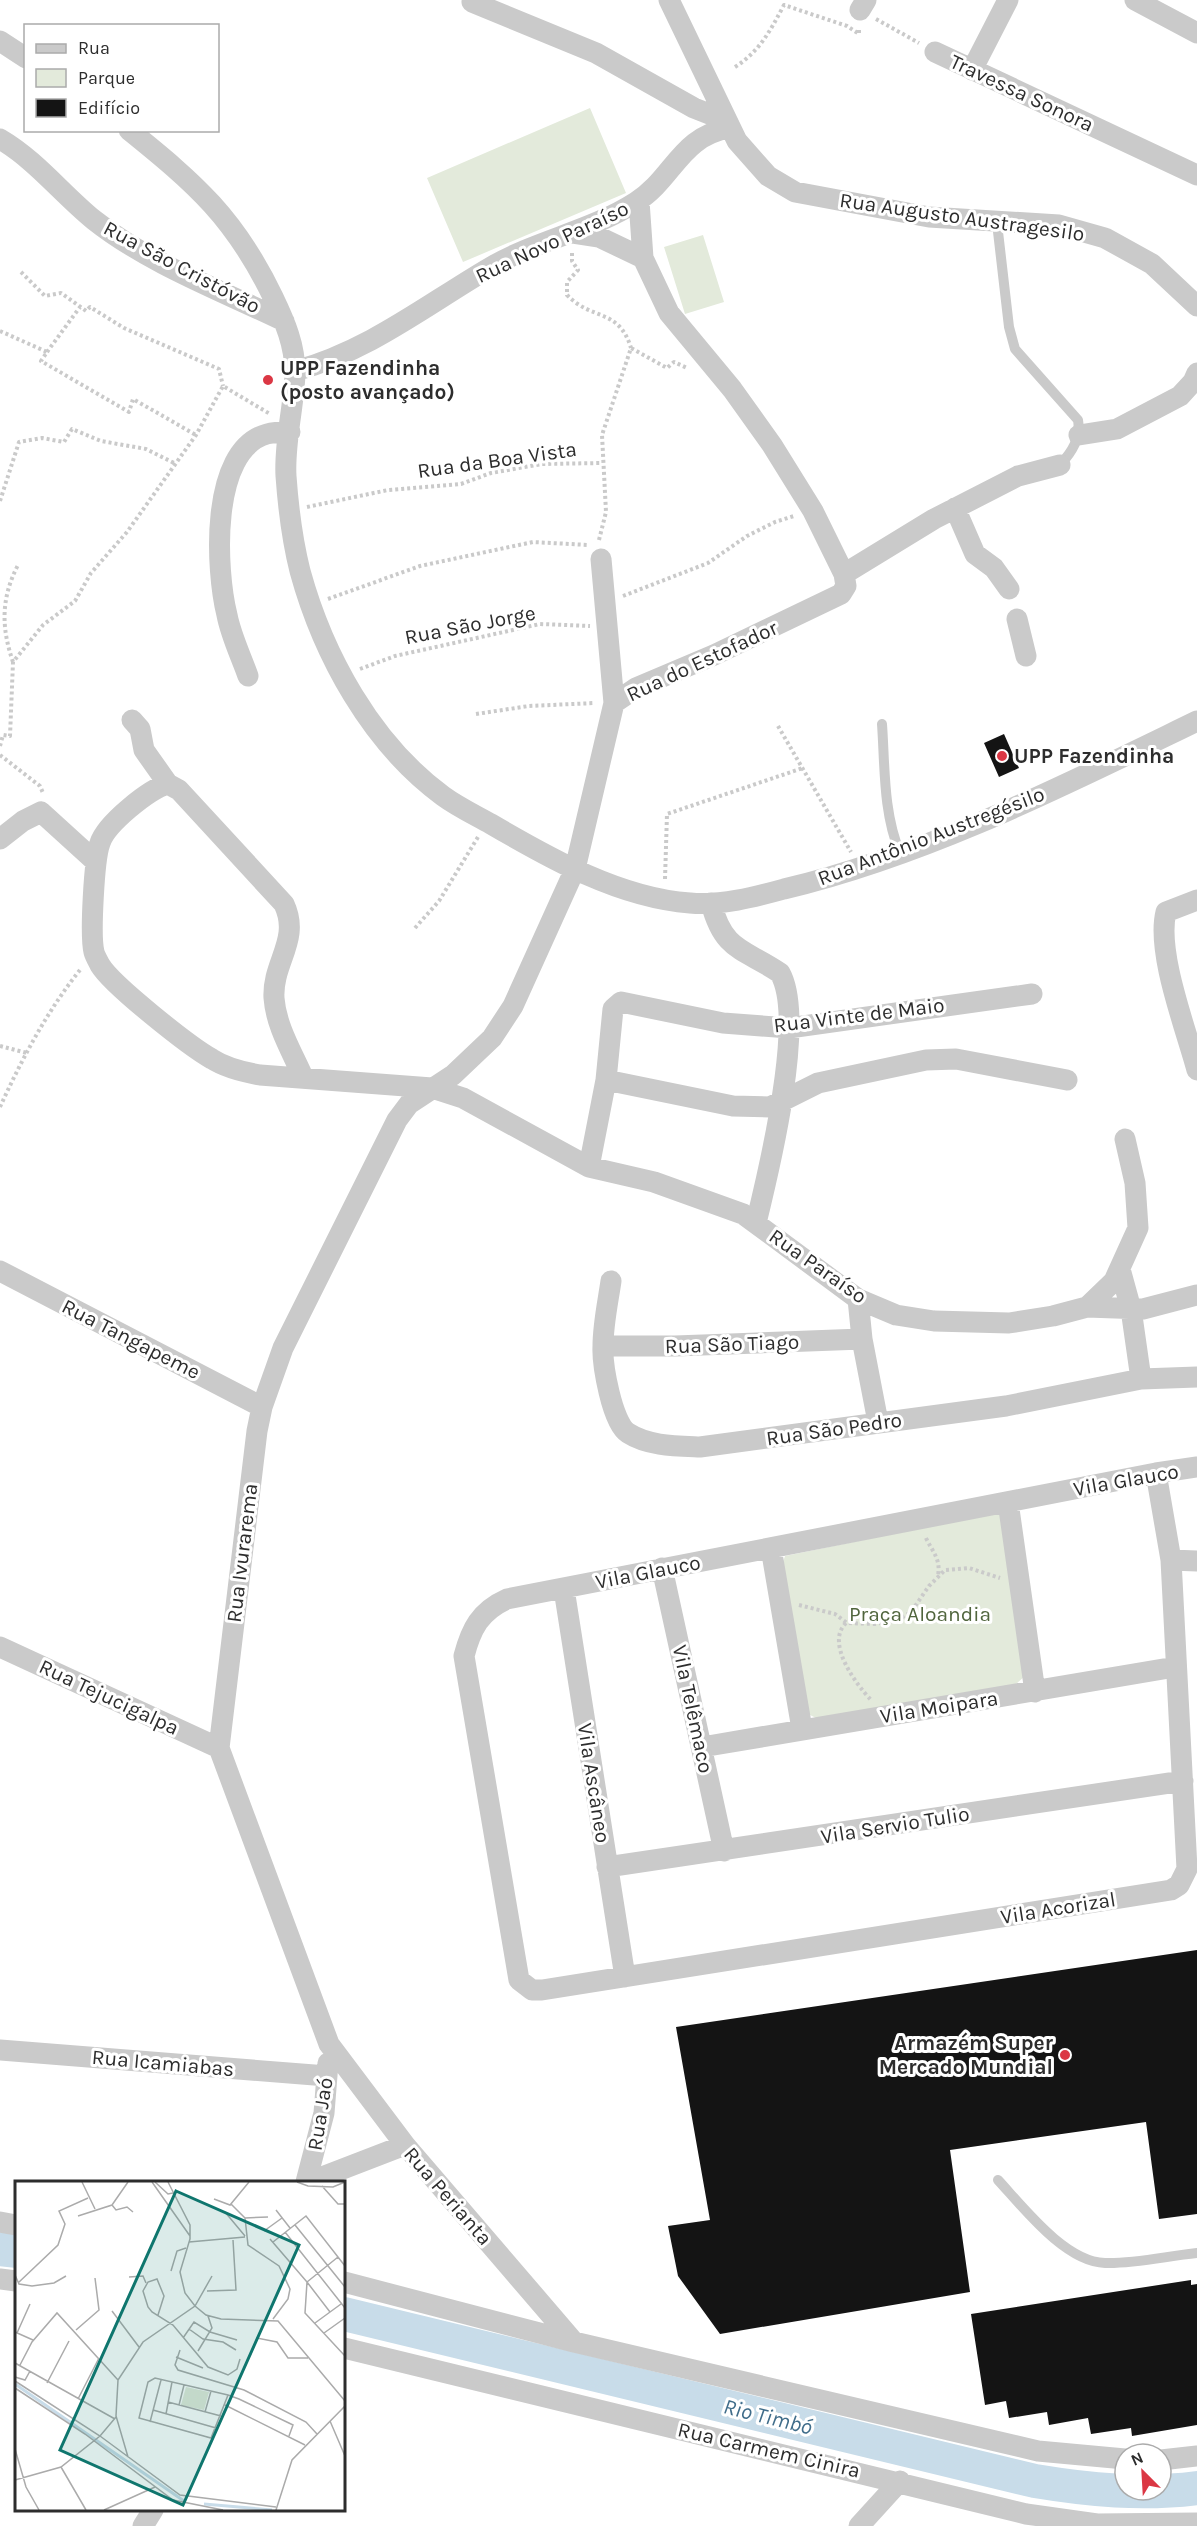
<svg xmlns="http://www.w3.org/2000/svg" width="1197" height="2526" font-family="Karla,sans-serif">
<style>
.green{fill:#e3eadb}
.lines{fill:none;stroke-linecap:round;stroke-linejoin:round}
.river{stroke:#c8dce9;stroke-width:34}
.building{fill:#141414}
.path{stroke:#cacaca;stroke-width:4;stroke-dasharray:3 3;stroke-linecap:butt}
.lane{stroke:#cacaca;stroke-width:10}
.street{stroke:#cacaca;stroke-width:21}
.poi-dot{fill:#db3744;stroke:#fff;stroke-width:2}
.labels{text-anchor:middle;stroke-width:6;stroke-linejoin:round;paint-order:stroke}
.street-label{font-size:21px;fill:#2d2d2d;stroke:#fff}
.poi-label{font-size:21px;font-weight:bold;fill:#2d2d2d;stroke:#fff;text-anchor:start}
.park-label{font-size:21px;fill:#50653d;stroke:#fff}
.water-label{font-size:22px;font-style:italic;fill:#406d8a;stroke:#fff}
.inset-river{fill:none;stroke:#c8dce9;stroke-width:3}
.inset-road{fill:none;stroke:#ababab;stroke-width:1.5}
.view{fill:#0f766e;fill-opacity:0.15;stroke:#0f766e;stroke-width:3}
.inset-edge{fill:none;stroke:#2d2d2d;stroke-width:3}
</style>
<rect width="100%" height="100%" fill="#fff"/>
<path class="green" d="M 590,108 L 626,193 L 463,262 L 427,178 Z
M 703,235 L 724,302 L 685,314 L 664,247 Z
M 995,1513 L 1000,1515 L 1025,1676 L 1015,1685 L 816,1718 L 808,1714 L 783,1562 L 785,1556 Z"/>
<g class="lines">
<path class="river" d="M 0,2249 L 16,2251
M 344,2314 L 1035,2481 C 1089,2490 1142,2495 1197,2488"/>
</g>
<path class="building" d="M 1004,734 L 1019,768 L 999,777 L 984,743 Z
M 1197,1950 L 1197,2214 L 1159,2219 L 1146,2122 L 950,2150 L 970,2292 L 720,2334 L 678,2276 L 668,2226 L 710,2220 L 676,2027 Z
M 1191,2280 L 1191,2285 L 1197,2284 L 1197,2425 L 1132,2436 L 1131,2428 L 1091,2434 L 1088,2418 L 1049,2425 L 1047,2412 L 1009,2418 L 1006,2401 L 985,2405 L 971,2314 Z"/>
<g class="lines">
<path class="path" d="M 876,19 L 919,43
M 735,67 C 760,51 770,31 784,5 L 847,26 L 859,34 L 859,29
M 572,253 L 572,261 L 578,270 L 567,282 L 567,295 C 592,321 619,308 631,348
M 21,272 L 45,296 L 61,293 L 86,311 L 90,307 L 124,328 L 219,369 L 223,386
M 0,331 L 47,352 L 41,361 L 129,412 L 133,399 L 196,435
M 47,352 L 80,307
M 0,501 L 19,442 L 42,438 L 64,442 L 72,429 L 101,441 L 146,449 L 176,464
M 307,507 L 388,490 L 461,484 L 491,473 L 542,464 L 602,463
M 599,540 L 606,512 L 602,435 L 631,348 L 667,368 L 674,362 L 687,368
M 623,596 L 708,563 L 747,536 L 775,522 L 794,516
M 328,599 L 420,566 L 533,542 L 588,545
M 13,662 C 1,627 1,598 18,565
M 360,669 L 395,656 L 540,624 L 590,626
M 476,714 L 529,706 L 595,703
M 778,726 L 851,852
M 0,746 L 3,735 L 10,736 L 13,662 L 43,625 L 75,601 L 91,573 L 127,532 L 196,435 L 223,386 L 270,414
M 0,755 L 40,786 L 43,793
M 665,879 L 667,814 L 803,768
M 415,928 L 439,901 L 478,837
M 0,1046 L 27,1053
M 0,1107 C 22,1059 47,1011 80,970
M 926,1538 C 932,1551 941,1559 938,1575
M 799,1605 L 835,1614 L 847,1623 L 875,1624 L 898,1620 L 911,1612 L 929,1586 L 945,1570 L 969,1568 L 1000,1578
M 846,1623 C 825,1643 856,1684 871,1700"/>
<path class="lane" d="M 997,223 L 1009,327 L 1015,349 L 1078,420 C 1081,438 1072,452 1060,465
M 882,724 C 885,766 883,813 900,853
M 998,2180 C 1023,2207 1065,2262 1105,2263 C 1135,2264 1167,2256 1197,2253"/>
<path class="street" d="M 669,0 L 737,141 L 768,176 L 795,192 L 929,217 L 1059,225 L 1105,238 L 1152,264 L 1197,306
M 1135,0 L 1197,33
M 472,2 L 596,53 L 694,108 L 727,121
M 860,10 L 866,0
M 0,41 L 26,58
M 935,52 L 1197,175
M 972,70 L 1008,0
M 129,130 C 196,184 235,218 273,297 C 285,322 295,345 295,373 C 294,407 284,442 286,476 C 288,504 293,543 300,571 C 323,655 371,743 443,796 C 458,807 475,815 491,824 C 551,859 620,898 690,903 C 720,906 755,897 784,889 C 927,855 1065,785 1197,721
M 0,139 C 36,160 62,194 94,220 C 148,263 222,291 284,321
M 573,233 L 599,237 L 643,258
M 295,371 C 369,351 426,305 491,267 C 537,240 591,231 636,202 C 674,178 680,136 730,128
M 1079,435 L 1117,429 L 1180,396 L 1193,382 L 1197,373
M 955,508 L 975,554 L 994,568 L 1009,589
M 844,574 L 934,519 L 1018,476 L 1060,465
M 1017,619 L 1026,656
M 248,676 C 241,656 231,636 227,615 C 216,571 209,450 267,434 C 274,432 283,432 290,432
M 614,703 L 636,688 L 714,655 L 841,594 L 846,586 L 844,574 L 813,511 L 772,445 L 732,389 L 669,313 L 643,258 L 639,201
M 132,720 L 140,729 L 144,750 L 168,784 L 179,790 L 284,904 C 301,940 272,962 274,998 C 276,1026 292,1052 303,1077
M 168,784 C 149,789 106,824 100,843 C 94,859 90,936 94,952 C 95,956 98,961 100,965 C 112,985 189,1046 212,1059 C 226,1068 243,1072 260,1075 L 432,1088 L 463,1098 L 589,1167 L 654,1182 L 743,1214 L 858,1299 L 896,1315 L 934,1321 L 1009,1323 L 1053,1316 L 1087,1307 L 1114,1281 L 1138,1228 L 1135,1183 L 1125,1139
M 0,839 L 23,821 L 41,812 L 96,862
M 1197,900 L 1166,912 C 1156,952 1186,1029 1197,1070
M 711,903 C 724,952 743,948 780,973 C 806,1019 769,1170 756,1223
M 606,1080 L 733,1106 L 770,1107 L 818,1083 L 926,1060 L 956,1059 L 1067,1080
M 589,1167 L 606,1080 L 613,1009 L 621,1002 L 723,1023 L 789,1028 L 1032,994
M 1120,1269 L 1131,1309 L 1141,1379
M 0,1271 L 262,1407
M 611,1281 C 608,1302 603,1324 603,1346 C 602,1364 612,1423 628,1433 C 648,1446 676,1446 700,1447 L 1006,1406 L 1141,1379 L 1197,1377
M 858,1299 L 862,1339 L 878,1422
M 1087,1307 L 1143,1309 L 1197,1295
M 603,1346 L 675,1346 L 862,1339
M 1156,1473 L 1171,1560 L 1187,1869 L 1179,1885 L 1171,1890 L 542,1990 L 532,1990 L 519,1980 L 464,1656 C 471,1629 480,1611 507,1599 L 1156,1473 L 1197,1467
M 1008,1502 L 1035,1692
M 771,1548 L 802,1729
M 1171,1560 L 1197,1561
M 662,1568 L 724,1851
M 564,1589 L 625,1977
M 0,1647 L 219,1748
M 702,1747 L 1175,1667
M 607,1867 L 1183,1781
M 0,2050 L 327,2076
M 306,2182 L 324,2113 L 328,2063
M 309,2182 L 405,2145
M 0,2222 L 16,2225
M 0,2279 L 16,2281
M 344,2282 L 574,2342 L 1038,2451 L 1125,2459
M 574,2342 L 405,2145 L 329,2044 L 219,1748 L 257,1431 L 262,1407 L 283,1348 L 397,1120 L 409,1104 L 453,1075 L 492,1038 L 513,1006 L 575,869 L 614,703 L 601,559
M 344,2348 L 1026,2514 L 1097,2524 L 1197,2523
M 1161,2460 L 1197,2456
M 143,2526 L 153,2510
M 859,2526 L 900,2481"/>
</g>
<g class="poi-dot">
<circle cx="268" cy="380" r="6"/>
<circle cx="1002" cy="756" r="6"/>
<circle cx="1065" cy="2055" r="6"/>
</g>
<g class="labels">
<g class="street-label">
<text transform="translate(1022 93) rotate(25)" y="7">Travessa Sonora</text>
<text transform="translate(962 217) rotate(8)" y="7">Rua Augusto Austragesilo</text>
<text transform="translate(552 242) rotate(-25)" y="7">Rua Novo Paraíso</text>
<text transform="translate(182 267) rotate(28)" y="7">Rua São Cristóvão</text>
<text transform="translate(497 460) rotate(-8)" y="7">Rua da Boa Vista</text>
<text transform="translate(470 625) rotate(-11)" y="7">Rua São Jorge</text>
<text transform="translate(702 661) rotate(-25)" y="7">Rua do Estofador</text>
<text transform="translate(931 836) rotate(-21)" y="7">Rua Antônio Austregésilo</text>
<text transform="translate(859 1015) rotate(-7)" y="7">Rua Vinte de Maio</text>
<text transform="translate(818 1266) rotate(35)" y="7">Rua Paraíso</text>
<text transform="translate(131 1339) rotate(27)" y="7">Rua Tangapeme</text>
<text transform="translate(732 1344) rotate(-2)" y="7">Rua São Tiago</text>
<text transform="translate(834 1429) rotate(-8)" y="7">Rua São Pedro</text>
<text transform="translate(1126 1480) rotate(-10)" y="7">Vila Glauco</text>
<text transform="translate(242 1553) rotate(-83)" y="7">Rua Ivurarema</text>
<text transform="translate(648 1572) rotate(-11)" y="7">Vila Glauco</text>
<text transform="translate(109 1697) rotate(25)" y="7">Rua Tejucigalpa</text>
<text transform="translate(939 1707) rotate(-9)" y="7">Vila Moipara</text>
<text transform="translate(693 1709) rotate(78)" y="7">Vila Telêmaco</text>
<text transform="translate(594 1783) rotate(81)" y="7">Vila Ascâneo</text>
<text transform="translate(895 1825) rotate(-9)" y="7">Vila Servio Tulio</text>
<text transform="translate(1058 1908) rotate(-9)" y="7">Vila Acorizal</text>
<text transform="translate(163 2063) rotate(5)" y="7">Rua Icamiabas</text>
<text transform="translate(320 2114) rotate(-81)" y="7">Rua Jaó</text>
<text transform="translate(448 2196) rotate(49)" y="7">Rua Perianta</text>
<text transform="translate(769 2450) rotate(13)" y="7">Rua Carmem Cinira</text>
</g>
<g class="poi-label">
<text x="280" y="375">UPP Fazendinha<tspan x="280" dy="24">(posto avançado)</tspan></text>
<text x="1014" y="763">UPP Fazendinha</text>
<text x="1053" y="2050" text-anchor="end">Armazém Super<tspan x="1053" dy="24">Mercado Mundial</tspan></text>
</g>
<g class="park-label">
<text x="920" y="1621">Praça Aloandia</text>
</g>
<g class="water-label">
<text transform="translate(768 2416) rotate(14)" y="8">Rio Timbó</text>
</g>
</g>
<g transform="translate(15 2181)">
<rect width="330" height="330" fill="#fff"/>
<path d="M 171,206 L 194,211 L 189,229 L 166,224 Z" fill="#e3eadb"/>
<path class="inset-river" d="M 0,203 L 169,320M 189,323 L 257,329"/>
<path class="inset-road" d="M 67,1 L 80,28M 137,1 L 175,55M 140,1 L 153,13 L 158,12M 153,1 L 175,44 L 175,58 L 165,91 L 170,112 L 180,125 L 191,134 L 206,138 L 263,140 L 330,220M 282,1 L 293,5 L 318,6 L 330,1M 307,5 L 323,23 L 330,23M 199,18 L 215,24 L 234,1M 216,23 L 230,37M 97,24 L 101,29 L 112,26 L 118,31M 261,29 L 275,47M 210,31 L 230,55M 63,35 L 97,24 L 113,1M 230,37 L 233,64 L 264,85 L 275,108 L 273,118 L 258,138M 230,37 L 253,36M 280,44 L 330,106M 249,50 L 267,37M 270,51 L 330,127M 255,58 L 292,101 L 290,132 L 330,175M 174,61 L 230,56M 258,61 L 291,35 L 330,85M 156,90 L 162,70 L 171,67M 0,94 L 4,103 L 17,105 L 39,102 L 51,95M 114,96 L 128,95 L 131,102M 3,102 L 43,64 L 50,43 L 44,30 L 73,17M 192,110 L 221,109 L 218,59M 97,130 L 124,166M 315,131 L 292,101 L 323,76M 143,134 L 149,115 L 142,98 L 133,101 L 128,110 L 133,126 L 137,131 L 158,144 L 193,186 L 213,194 L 222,188 L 225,178M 300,142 L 326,123M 174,148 L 188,158 L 208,161 L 221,169M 61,149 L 84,129 L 80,97M 0,151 L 18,159M 2,152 L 15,123M 309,152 L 330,137M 168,157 L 179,141 L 195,151 L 222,159M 165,169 L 160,184 L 163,189 L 229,209 L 291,241 L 302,253M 183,170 L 197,147 L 193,135M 235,175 L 242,157 L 262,161 L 273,177 L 293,177M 161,176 L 188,187M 0,182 L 100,238M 5,184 L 17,161 L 42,132 L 103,199M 0,196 L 10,199 L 15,190M 0,200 L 85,255 L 165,314 L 261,326M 32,202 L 54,160M 0,207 L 70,253 L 158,319 L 208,329M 213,214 L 196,257 L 124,237 L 133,201 L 140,197 L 213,214 L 224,218 L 278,244 L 274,255M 63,218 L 84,177M 153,221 L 206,235M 164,224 L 169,204M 210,224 L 290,264M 138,229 L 201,247M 190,231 L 196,210M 151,233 L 157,201M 315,240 L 330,275M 135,241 L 146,199M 0,268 L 11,306 L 24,329M 113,276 L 101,235 L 103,199 L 128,161 L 180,125 L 197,95M 46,286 L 71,329M 0,299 L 46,286 L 85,255 L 101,236M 89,329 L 140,306M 261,329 L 277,279 L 330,225"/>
<path class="view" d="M 161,10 L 284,64 L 168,324 L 45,269 Z"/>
<rect width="330" height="330" class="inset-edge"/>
</g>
<rect x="24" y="24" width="195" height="108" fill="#ffffff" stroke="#ababab" stroke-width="1.5"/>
<rect x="36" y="44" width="30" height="9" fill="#cacaca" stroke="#ababab" stroke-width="1.5"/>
<text x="78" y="54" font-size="18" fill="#2d2d2d">Rua</text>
<rect x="36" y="69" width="30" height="18" fill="#e3eadb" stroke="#ababab" stroke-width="1.5"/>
<text x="78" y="84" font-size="18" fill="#2d2d2d">Parque</text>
<rect x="36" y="99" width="30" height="18" fill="#141414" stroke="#ababab" stroke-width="1.5"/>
<text x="78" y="114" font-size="18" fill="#2d2d2d">Edifício</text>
<g transform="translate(1143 2472) rotate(336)"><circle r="28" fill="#ffffff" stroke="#ababab" stroke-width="1.5"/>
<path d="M0-4.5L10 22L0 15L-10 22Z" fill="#db3744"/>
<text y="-9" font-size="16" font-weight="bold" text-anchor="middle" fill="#2d2d2d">N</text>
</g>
</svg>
